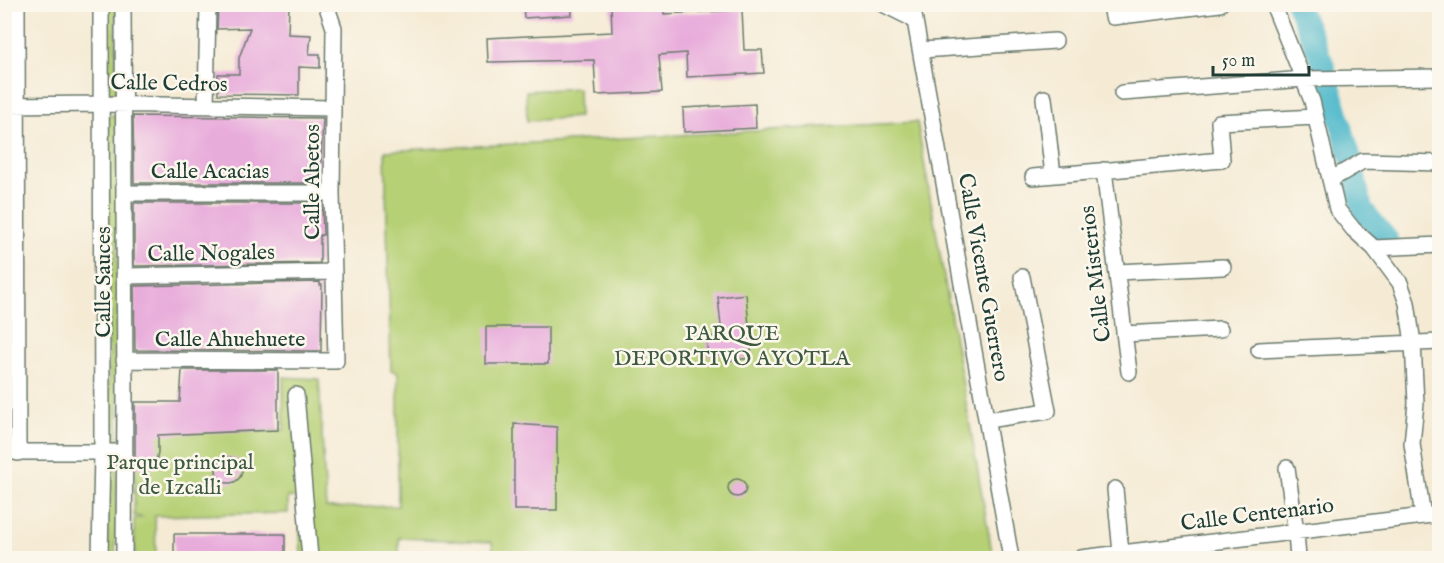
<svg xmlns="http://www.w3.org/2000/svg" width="1444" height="563" font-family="'IM FELL English',serif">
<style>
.green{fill:#b6d075;stroke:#6a8654;stroke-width:1.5}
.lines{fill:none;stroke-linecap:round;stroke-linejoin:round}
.river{stroke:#4db8ca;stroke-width:22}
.building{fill:#e8acdb}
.minor-casing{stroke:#6a7a6c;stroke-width:18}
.minor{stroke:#fff;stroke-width:15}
.labels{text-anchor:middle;stroke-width:5;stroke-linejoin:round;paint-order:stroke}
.street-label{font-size:22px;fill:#1f3d34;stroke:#fbf7ec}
.park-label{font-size:22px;fill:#3d5a41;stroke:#fbf7ec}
</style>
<rect width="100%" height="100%" fill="#fbf7ec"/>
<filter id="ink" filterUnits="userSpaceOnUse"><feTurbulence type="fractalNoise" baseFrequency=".0167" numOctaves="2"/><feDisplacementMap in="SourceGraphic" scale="12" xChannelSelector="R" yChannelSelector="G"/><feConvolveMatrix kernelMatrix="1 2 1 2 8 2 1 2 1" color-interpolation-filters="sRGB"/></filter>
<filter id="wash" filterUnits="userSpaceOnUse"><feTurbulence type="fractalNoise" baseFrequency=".008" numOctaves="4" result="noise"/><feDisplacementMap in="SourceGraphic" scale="24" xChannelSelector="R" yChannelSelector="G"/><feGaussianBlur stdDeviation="1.35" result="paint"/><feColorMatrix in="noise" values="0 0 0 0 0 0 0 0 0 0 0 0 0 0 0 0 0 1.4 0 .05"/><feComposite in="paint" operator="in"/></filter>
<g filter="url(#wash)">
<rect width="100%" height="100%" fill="#f5ebd5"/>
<path class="green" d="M 107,5 L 116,5 L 116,91 L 115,94 L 110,96 L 108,94 Z
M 578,88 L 579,117 L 527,121 L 526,91 Z
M 114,115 L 116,117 L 117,136 L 118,438 L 116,448 L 109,447 L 108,116 Z
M 917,122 L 993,558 L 494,558 L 492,542 L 399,538 L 399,558 L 301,558 L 299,498 L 288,497 L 288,513 L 155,516 L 156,558 L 135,558 L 134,519 L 143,517 L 134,516 L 136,432 L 284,430 L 283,377 L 319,379 L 326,508 L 398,506 L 398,373 L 391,370 L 385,151 Z
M 113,462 L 117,465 L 115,558 L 108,558 L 108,466 L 110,463 Z"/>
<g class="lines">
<path class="river" d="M 1297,4 L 1325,68
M 1330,86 L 1351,159
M 1355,178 L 1362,209 L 1387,239"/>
</g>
<g id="blocks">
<path class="building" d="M 523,4 L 572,4 L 572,15 L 524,18 Z
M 611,4 L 663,4 L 664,14 L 742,10 L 744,50 L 762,50 L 764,73 L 687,77 L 686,53 L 659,55 L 662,92 L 596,95 L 594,60 L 488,62 L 487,38 L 612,32 Z
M 218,5 L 289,5 L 288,34 L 311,35 L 309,54 L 320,54 L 320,68 L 299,67 L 299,95 L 218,94 L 218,74 L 239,74 L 239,58 L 250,28 L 217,29 Z
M 755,104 L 756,128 L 684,132 L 683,108 Z
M 133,116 L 323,118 L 320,183 L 134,183 Z
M 134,203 L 322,203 L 323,235 L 320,235 L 320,263 L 134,266 Z
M 320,282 L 320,285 L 322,285 L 321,351 L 135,350 L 134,286 Z
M 746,294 L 752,358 L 725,361 L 724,354 L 708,356 L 706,337 L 722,336 L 718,297 Z
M 486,327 L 548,327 L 548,364 L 486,364 Z
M 182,370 L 278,370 L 278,430 L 158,435 L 158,452 L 155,468 L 135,468 L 135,402 L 180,402 Z
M 514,424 L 557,427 L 557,510 L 514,510 Z
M216 470a13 13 0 1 1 26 0a13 13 0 1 1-26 0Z
M728 488a9 9 0 1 1 18 0a9 9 0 1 1-18 0Z
M 174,534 L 285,534 L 285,558 L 174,558 Z"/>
</g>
</g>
<g filter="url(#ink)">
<use href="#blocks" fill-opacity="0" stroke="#6a7a6c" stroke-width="1.5"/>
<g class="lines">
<defs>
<path id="minor" d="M 17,4 L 18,453
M 123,4 L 125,396 L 124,558
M 883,4 L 915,20
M 912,4 L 1011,558
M 1111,4 L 1113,17 L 1220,4
M 1273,4 L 1312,101 L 1337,209 L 1353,229 L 1374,248 L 1400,283 L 1407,303 L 1413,343 L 1416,403 L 1412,444 L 1423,516
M 922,50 L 1055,41
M 1122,93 L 1304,79 L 1438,77
M 1044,98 L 1053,175
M 4,105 L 101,104 L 333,108
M 206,106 L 208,4
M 1104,170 L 1129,372
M 1033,177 L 1222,160 L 1219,122 L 1315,117
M 1330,180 L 1363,161 L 1440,163
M 124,193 L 332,193
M 1374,248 L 1440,245
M 1117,272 L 1223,267
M 124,276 L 334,272
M 1124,334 L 1220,329
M 1259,350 L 1440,342
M 124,360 L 336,361 L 332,193 L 334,28 L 326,4
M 296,395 L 310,558
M 987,420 L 1048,411 L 1022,277
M 4,452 L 125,452
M 1287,468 L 1296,532 L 1298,558
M 1115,489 L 1121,553
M 100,558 L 102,452 L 101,4
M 1081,558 L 1440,514"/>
</defs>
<use href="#minor" class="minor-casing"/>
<use href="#minor" class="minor"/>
</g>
</g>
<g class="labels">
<g class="street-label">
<text transform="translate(169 82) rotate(1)" y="8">Calle Cedros</text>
<text x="210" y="178">Calle Acacias</text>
<text transform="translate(311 182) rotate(-90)" y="8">Calle Abetos</text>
<text transform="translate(211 252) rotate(-1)" y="8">Calle Nogales</text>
<text transform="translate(1094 274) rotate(-97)" y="8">Calle Misterios</text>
<text transform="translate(985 277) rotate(80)" y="8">Calle Vicente Guerrero</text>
<text transform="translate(102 282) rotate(-90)" y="8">Calle Sauces</text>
<text x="230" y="346">Calle Ahuehuete</text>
<text transform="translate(1257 513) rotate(-7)" y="8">Calle Centenario</text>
</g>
<g class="park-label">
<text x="732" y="340">PARQUE<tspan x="732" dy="25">DEPORTIVO AYOTLA</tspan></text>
<text x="180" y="469">Parque principal<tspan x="180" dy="25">de Izcalli</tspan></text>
</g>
</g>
<rect width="1444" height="563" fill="none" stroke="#fbf7ec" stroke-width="24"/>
<path d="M1213 66v9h96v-9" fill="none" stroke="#1f3d34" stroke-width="3"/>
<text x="1222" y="66" font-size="18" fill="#1f3d34" stroke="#fbf7ec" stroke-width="4.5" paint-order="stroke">50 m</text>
</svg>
